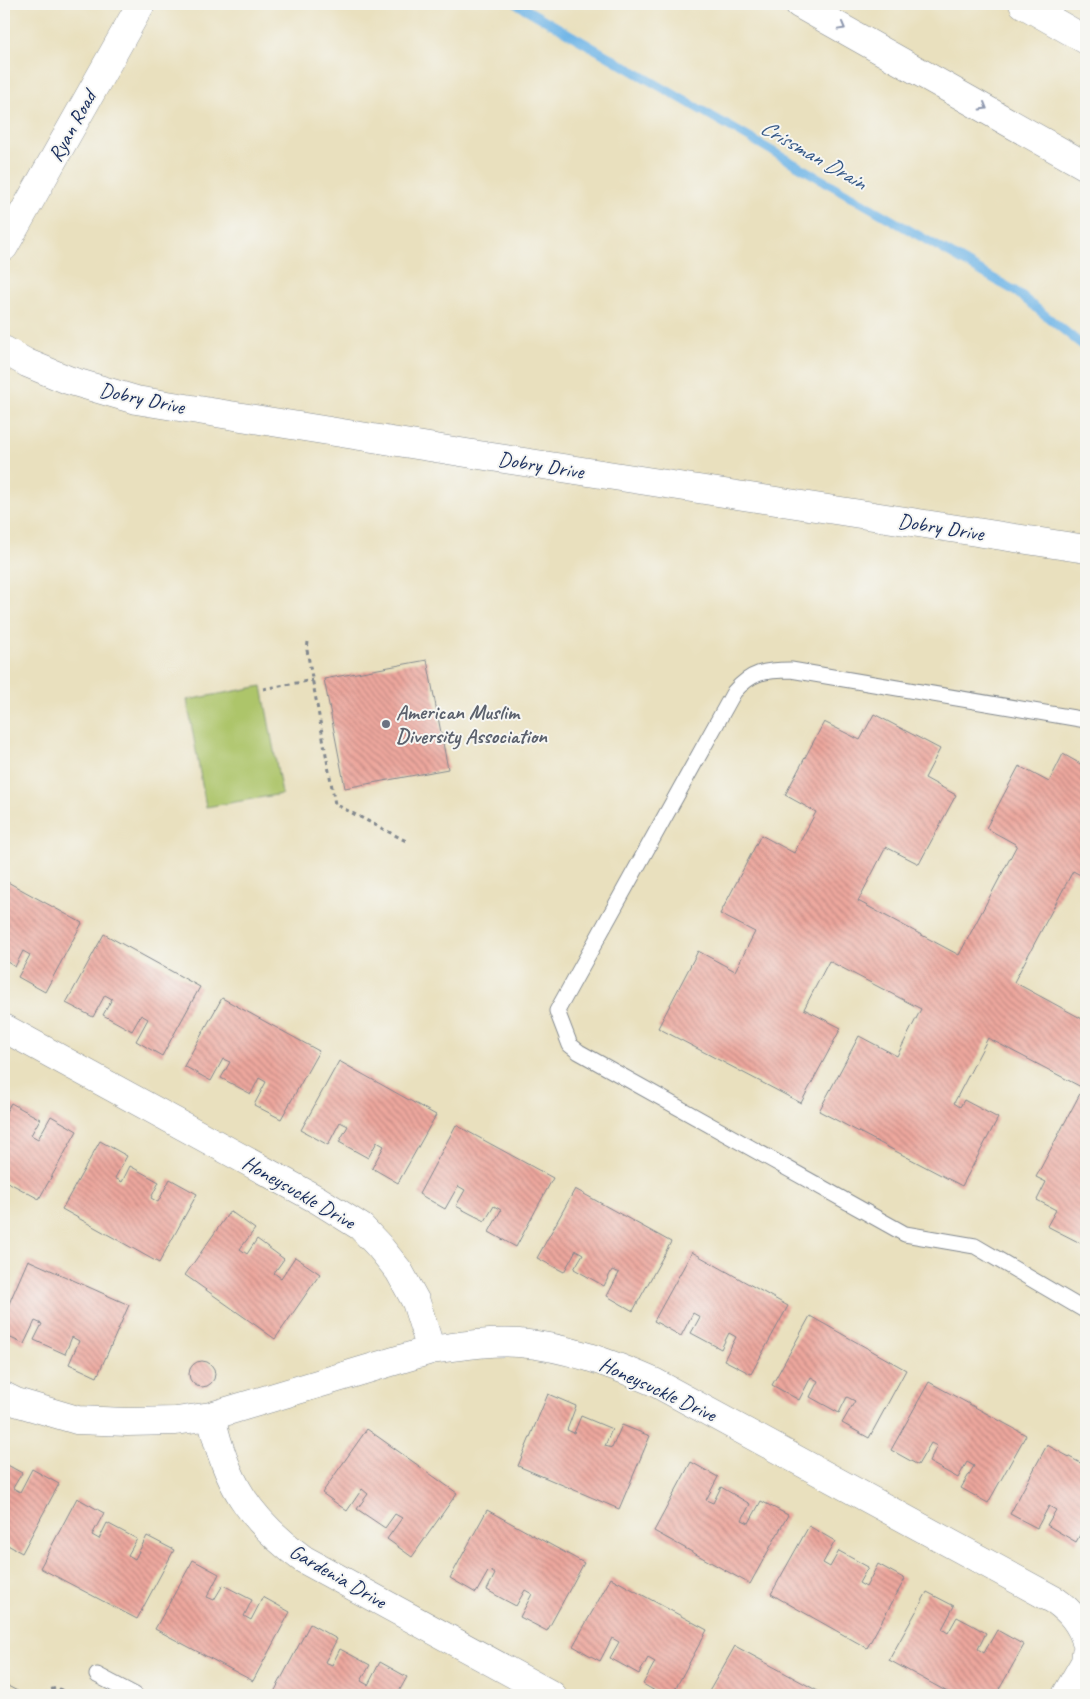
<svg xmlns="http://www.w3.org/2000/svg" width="1090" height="1699" font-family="Caveat,sans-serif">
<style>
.green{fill:#adc56a;stroke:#647a64}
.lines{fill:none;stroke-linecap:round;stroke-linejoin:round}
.stream{stroke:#71b6e7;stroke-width:9}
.building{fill:url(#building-back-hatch)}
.service-casing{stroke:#82888e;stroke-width:17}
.minor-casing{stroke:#82888e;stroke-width:29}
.tertiary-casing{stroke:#82888e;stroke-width:29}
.motorway-casing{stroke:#82888e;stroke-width:29}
.path{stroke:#82888e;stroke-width:3;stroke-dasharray:4 4;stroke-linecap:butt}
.service{stroke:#fff;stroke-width:15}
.minor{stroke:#fff;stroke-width:28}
.tertiary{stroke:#fff;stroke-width:28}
.motorway{stroke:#fff;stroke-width:28}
.oneway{stroke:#8d97ae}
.worship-dot{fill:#6b7280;stroke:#f6f6f2;stroke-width:2}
.labels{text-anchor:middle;stroke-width:4;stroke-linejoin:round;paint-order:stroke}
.street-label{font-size:21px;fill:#1b2f5e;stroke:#f6f6f2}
.worship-label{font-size:21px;font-weight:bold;fill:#5b616d;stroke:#f6f6f2;text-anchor:start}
.water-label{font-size:22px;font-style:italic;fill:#355887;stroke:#f6f6f2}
</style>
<defs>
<pattern id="building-back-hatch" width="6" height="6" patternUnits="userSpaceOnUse" patternTransform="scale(1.25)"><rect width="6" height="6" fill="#eda79d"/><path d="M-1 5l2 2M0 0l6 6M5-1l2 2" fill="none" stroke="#bf8883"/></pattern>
</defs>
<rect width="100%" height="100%" fill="#f6f6f2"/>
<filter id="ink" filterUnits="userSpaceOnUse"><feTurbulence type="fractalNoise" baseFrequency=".02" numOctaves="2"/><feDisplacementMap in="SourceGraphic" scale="10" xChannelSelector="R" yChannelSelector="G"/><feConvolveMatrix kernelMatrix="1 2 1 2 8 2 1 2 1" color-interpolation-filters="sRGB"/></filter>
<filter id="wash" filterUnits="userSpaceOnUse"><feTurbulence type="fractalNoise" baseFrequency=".0096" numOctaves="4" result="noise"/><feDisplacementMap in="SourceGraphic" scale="20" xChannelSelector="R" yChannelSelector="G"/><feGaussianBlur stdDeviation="1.12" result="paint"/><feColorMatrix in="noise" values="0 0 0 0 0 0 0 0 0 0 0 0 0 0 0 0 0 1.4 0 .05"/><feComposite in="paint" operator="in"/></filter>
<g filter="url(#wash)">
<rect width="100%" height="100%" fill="#e9e0be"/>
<path class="green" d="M 262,686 L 282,794 L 206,807 L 187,700 Z"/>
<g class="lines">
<path class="stream" d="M 517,4 L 1015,291 L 1086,348"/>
</g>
<g id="blocks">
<path class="building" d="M 427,660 L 448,769 L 345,788 L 324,679 Z
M 874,714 L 940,749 L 925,778 L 956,795 L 919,864 L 886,847 L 858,901 L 959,955 L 1017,845 L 986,828 L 1019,766 L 1049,782 L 1063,754 L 1086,767 L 1086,878 L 1073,871 L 1014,982 L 1086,1021 L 1086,1246 L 1047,1226 L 1056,1210 L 1037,1200 L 1046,1182 L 1036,1177 L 1083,1088 L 988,1038 L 954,1103 L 960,1107 L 964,1100 L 998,1118 L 962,1186 L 819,1111 L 859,1036 L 897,1056 L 921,1009 L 829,961 L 804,1009 L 841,1028 L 801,1103 L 658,1028 L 698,951 L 735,971 L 755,932 L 720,914 L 761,835 L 794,853 L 816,812 L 785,795 L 824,722 L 860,740 Z
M 4,880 L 82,923 L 45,992 L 18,977 L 30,955 L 23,951 L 15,967 L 4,960 Z
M 104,934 L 200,987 L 162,1056 L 136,1041 L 148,1019 L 141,1015 L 132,1031 L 103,1015 L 112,999 L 105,995 L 93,1017 L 66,1003 Z
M 222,998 L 319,1051 L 281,1119 L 254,1105 L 266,1082 L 259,1078 L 251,1094 L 221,1078 L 230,1062 L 223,1059 L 211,1081 L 184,1066 Z
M 339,1061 L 436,1115 L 398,1183 L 372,1168 L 384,1146 L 377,1142 L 368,1158 L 339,1142 L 348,1126 L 340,1122 L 328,1145 L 301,1130 Z
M 11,1103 L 40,1119 L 31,1135 L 38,1139 L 51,1116 L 77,1131 L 39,1199 L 4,1180 L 4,1115 Z
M 456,1125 L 553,1178 L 516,1247 L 489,1232 L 501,1210 L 494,1206 L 485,1221 L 471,1214 L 456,1206 L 465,1190 L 458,1186 L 445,1209 L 419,1194 Z
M 100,1141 L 127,1156 L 115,1178 L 122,1182 L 130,1166 L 159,1182 L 151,1198 L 158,1202 L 170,1179 L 197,1194 L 159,1263 L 62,1209 Z
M 575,1189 L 671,1242 L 633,1311 L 607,1296 L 619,1273 L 612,1270 L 604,1286 L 574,1269 L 583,1254 L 576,1250 L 564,1272 L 537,1258 Z
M 230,1211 L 255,1229 L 240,1249 L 247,1254 L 257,1239 L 284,1259 L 274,1273 L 281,1278 L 295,1257 L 320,1274 L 275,1339 L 185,1275 Z
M 692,1252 L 788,1306 L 751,1374 L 724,1360 L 736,1337 L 729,1333 L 721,1349 L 691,1333 L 700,1317 L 693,1313 L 681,1336 L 654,1321 Z
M 28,1260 L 129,1305 L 97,1377 L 69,1364 L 79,1341 L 72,1337 L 65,1354 L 34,1340 L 42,1324 L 35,1321 L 24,1344 L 4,1335 L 4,1315 Z
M 810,1316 L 906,1370 L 869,1438 L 842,1423 L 855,1401 L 847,1397 L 839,1413 L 810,1397 L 818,1381 L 811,1377 L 799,1400 L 772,1385 Z
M189 1374a13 13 0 1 1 26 0a13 13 0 1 1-26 0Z
M 929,1382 L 1026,1435 L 988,1503 L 961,1488 L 974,1466 L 967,1462 L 958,1478 L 929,1462 L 937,1446 L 931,1443 L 918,1465 L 891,1450 Z
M 548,1394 L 576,1406 L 567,1430 L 574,1433 L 581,1416 L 612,1429 L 605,1446 L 612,1448 L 622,1425 L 650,1436 L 619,1509 L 518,1466 Z
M 367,1429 L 457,1493 L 412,1557 L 387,1539 L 402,1518 L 395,1514 L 385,1528 L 357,1509 L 368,1494 L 362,1489 L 347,1511 L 322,1493 Z
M 1047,1445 L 1086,1466 L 1086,1526 L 1085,1526 L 1076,1542 L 1047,1525 L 1056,1510 L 1049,1506 L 1037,1528 L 1010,1514 Z
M 691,1462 L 718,1477 L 706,1500 L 713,1503 L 721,1487 L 750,1504 L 742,1520 L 749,1523 L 761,1501 L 788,1515 L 750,1584 L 654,1531 Z
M 4,1463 L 22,1473 L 13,1488 L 20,1492 L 32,1469 L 59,1484 L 22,1553 L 4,1543 Z
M 77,1498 L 104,1513 L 92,1535 L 99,1539 L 107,1523 L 137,1539 L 128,1555 L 135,1559 L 147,1536 L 174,1550 L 137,1619 L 40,1568 Z
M 487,1510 L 584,1563 L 547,1631 L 520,1617 L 532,1594 L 525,1590 L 516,1606 L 501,1598 L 487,1590 L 495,1574 L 489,1570 L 476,1593 L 450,1578 Z
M 809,1526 L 835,1541 L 823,1563 L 830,1567 L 839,1551 L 868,1567 L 859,1583 L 866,1587 L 878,1564 L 905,1579 L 867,1648 L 771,1594 Z
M 193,1560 L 219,1574 L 207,1597 L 214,1600 L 223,1585 L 252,1600 L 244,1616 L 251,1620 L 263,1597 L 290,1612 L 253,1681 L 155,1629 Z
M 611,1578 L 707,1630 L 672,1695 L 662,1695 L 643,1684 L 655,1662 L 648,1658 L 639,1674 L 610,1658 L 619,1642 L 612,1638 L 600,1661 L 573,1646 Z
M 927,1592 L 954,1606 L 942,1629 L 948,1633 L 957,1617 L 972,1625 L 986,1633 L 978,1649 L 984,1653 L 997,1630 L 1024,1645 L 996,1695 L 953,1695 L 889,1660 Z
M 310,1624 L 337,1639 L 325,1662 L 332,1665 L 340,1649 L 370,1665 L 361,1681 L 368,1685 L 380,1662 L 407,1677 L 397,1695 L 276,1695 L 273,1694 Z
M 735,1646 L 783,1672 L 825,1695 L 707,1695 Z
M 4,1684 L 25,1695 L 4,1695 Z"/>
</g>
</g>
<g filter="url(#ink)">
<use href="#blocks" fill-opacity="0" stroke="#82888e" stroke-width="1"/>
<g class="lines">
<defs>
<path id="service" d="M 1086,720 L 791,670 C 765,670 751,672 734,692 L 557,1011 L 570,1045 L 579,1052 L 905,1234 L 975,1246 L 1086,1311
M 97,1675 L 135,1695"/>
<path id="minor" d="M 4,1028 L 318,1200 L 361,1227 L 379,1246 L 399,1271 L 416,1302 L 431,1350 C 460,1346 490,1341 519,1343 C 567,1347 610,1363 654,1382 L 1056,1601 C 1071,1612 1080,1623 1086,1641
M 4,1396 L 16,1402 L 77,1420 L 127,1422 L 176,1421 L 211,1416 C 226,1483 248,1518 303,1559 L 552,1695
M 211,1416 L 431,1350
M 1066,1695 L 1085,1662 L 1086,1653"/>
<path id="tertiary" d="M 4,247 L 141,4
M 4,350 L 27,363 L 68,380 L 136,400 L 479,455 L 1086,549"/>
<path id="motorway" d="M 799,4 L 1086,166
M 1023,4 L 1086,40"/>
</defs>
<use href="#service" class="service-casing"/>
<use href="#minor" class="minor-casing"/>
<use href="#tertiary" class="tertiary-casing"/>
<use href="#motorway" class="motorway-casing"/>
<path class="path" d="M 308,642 L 307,650 L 335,804 L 408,842
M 263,689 L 313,680
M 46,1695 L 49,1690 L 57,1688 L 72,1695"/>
<use href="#service" class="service"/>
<use href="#minor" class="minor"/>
<use href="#tertiary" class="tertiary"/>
<use href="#motorway" class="motorway"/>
</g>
<defs><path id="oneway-chevron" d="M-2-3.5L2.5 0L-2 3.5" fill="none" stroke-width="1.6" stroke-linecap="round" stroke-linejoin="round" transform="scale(1.25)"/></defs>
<g class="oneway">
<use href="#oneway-chevron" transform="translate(842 27) rotate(29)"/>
<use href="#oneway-chevron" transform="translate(984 107) rotate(30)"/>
</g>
</g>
<circle class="worship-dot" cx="386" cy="724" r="5"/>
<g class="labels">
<g class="street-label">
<text transform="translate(72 126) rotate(-61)" y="7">Ryan Road</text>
<text transform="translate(142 398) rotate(12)" y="7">Dobry Drive</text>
<text transform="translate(541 465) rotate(9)" y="7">Dobry Drive</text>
<text transform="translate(941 527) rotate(9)" y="7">Dobry Drive</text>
<text transform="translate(299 1192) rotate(30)" y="7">Honeysuckle Drive</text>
<text transform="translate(658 1389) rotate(25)" y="7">Honeysuckle Drive</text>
<text transform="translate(338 1576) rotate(30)" y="7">Gardenia Drive</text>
</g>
<g class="worship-label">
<text x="396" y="719">American Muslim<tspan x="396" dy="24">Diversity Association</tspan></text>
</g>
<g class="water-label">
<text transform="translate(814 154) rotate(30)" y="8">Crissman Drain</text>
</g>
</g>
<rect width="1090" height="1699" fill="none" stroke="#f6f6f2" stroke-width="20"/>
</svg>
